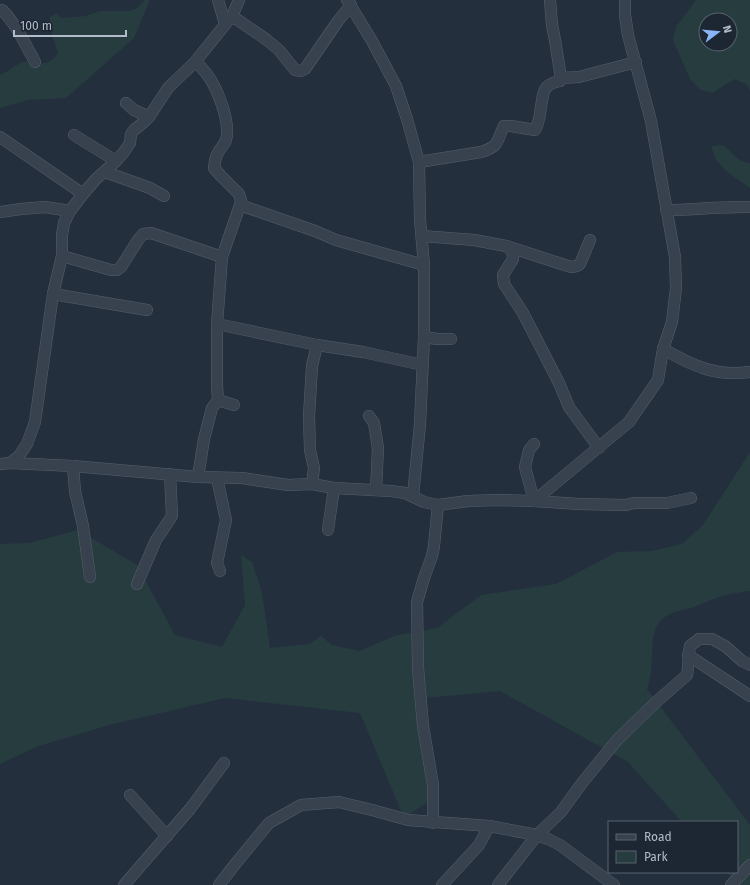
<svg xmlns="http://www.w3.org/2000/svg" width="750" height="885" font-family="'Fira Sans',sans-serif">
<rect width="100%" height="100%" fill="#242f3e"/>
<!-- green -->
<g fill="#263c3f" fill-rule="evenodd">
<path d="M 144,0 L 150,0 L 134,38 L 66,98 L 28,100 L 0,108 L 0,75 C 7,72 13,67 20,63 C 34,57 46,72 58,53 L 49,26 L 50,17 L 56,14 L 62,18 L 86,16 L 100,11 L 128,11 L 135,9 L 140,5 Z"/>
<path d="M 696,0 L 750,0 L 750,91 L 747,85 L 735,79 L 712,93 L 699,89 L 690,79 L 673,40 L 676,27 ZM 706,20 L 730,20 L 730,44 L 706,44 Z"/>
<path d="M 724,145 C 731,153 739,162 750,163 L 750,188 L 726,171 L 716,160 L 711,146 Z"/>
<path d="M 750,452 L 750,591 C 742,592 733,593 726,595 C 715,598 704,603 694,607 C 681,611 664,612 657,626 C 650,638 653,655 651,668 C 651,675 649,683 647,689 L 750,825 L 750,885 L 738,885 L 727,872 L 737,872 L 737,822 L 682,822 L 628,762 L 500,691 L 425,698 L 438,795 L 404,818 L 360,713 L 225,698 L 109,725 L 36,747 L 0,764 L 0,544 L 29,543 L 78,530 L 137,565 L 175,635 L 222,647 L 245,605 L 241,555 L 252,562 L 262,592 L 270,648 L 310,644 L 321,636 L 332,645 L 359,651 L 397,635 L 437,628 L 481,595 L 556,584 L 617,552 L 652,551 L 682,544 L 702,526 L 725,491 Z"/>
</g>
<g fill="none" stroke-linecap="round" stroke-linejoin="round">
<defs>
<g id="minor">
<path d="M 218,0 L 225,24"/>
<path d="M 347,0 L 372,41 L 396,86 L 407,119 L 419,162 L 420,220 L 424,265 L 424,337 L 420,424 L 413,496"/>
<path d="M 550,0 L 552,25 L 555,40 L 561,78"/>
<path d="M 2,10 C 13,20 19,33 26,45 C 29,52 32,55 35,62"/>
<path d="M 232,16 L 267,40 L 279,50 L 295,70 L 301,71 L 305,69 L 338,21 L 351,5"/>
<path d="M 195,62 C 199,65 203,69 206,73 C 217,87 231,122 226,140 C 225,143 223,145 221,148 C 216,155 215,159 214,168 L 221,176 L 239,194 L 241,200 L 240,205 L 222,257 L 217,324 L 217,385 L 218,400 L 212,408 L 204,439 L 198,477"/>
<path d="M 126,103 L 134,110 L 149,117"/>
<path d="M 74,135 L 116,161"/>
<path d="M 0,137 L 83,194"/>
<path d="M 419,162 L 481,152 C 500,146 496,142 504,126 L 511,126 L 535,130 C 543,119 539,92 548,86 C 551,83 556,82 560,81 L 561,78 L 579,77 L 636,62"/>
<path d="M 105,172 L 150,188 L 164,196"/>
<path d="M 240,205 L 315,231 L 336,240 L 424,265"/>
<path d="M 666,210 C 694,210 722,206 750,207"/>
<path d="M 0,212 L 21,209 L 45,207 L 70,211"/>
<path d="M 422,236 L 474,240 L 506,246 L 571,267 L 577,266 L 580,264 L 590,240"/>
<path d="M 506,246 L 512,251 L 513,259 L 503,275 L 504,284 L 523,313 L 559,383 L 569,407 L 599,448"/>
<path d="M 62,256 L 111,270 L 117,270 L 121,267 L 138,240 L 143,234 L 151,233 L 222,257"/>
<path d="M 53,294 L 147,310"/>
<path d="M 217,324 L 317,345 L 363,352 L 423,365"/>
<path d="M 424,337 L 437,339 L 451,339"/>
<path d="M 663,349 C 676,356 689,364 703,368 C 717,373 735,374 750,372"/>
<path d="M 218,400 L 234,405"/>
<path d="M 369,416 L 374,423 L 378,448 L 376,490"/>
<path d="M 10,463 L 19,456 L 27,444 L 35,422 L 53,294 L 62,256 L 62,235 L 64,223 L 70,211 L 83,194 L 96,179 L 116,161 L 124,152 L 130,143 L 131,134 L 134,130 L 144,122 L 149,117 L 168,88 L 195,62 L 232,16 L 239,0"/>
<path d="M 0,464 L 10,463 L 73,466 L 198,477 L 242,478 L 288,485 L 312,484 L 334,488 L 391,491 L 405,493 L 424,502 L 438,505 L 468,501 L 498,500 L 534,501 L 579,504 L 626,505 L 634,503 L 667,503 L 691,498"/>
<path d="M 73,466 L 75,491 L 83,526 L 90,577"/>
<path d="M 217,478 L 226,520 L 217,563 L 220,571"/>
<path d="M 312,484 L 314,468 L 310,450 L 309,416 L 312,366 L 317,345"/>
<path d="M 534,501 L 629,422 L 658,380 L 663,349 L 672,322 L 676,288 L 675,257 L 651,121 L 628,35 L 625,15 L 625,0"/>
<path d="M 534,501 L 525,467 L 529,450 L 534,444"/>
<path d="M 328,530 L 334,488"/>
<path d="M 137,584 L 156,540 L 172,516 L 170,474"/>
<path d="M 688,655 L 750,696"/>
<path d="M 130,795 L 167,836"/>
<path d="M 433,823 L 433,785 L 423,726 L 418,668 L 417,602 L 424,578 L 432,556 L 434,546 L 438,505"/>
<path d="M 124,885 L 190,809 L 224,763"/>
<path d="M 219,885 L 236,863 L 269,823 L 301,805 L 339,802 L 372,810 L 408,820 L 489,826 L 537,835 L 548,839 L 560,845 L 614,885"/>
<path d="M 442,885 L 479,845 L 489,826"/>
<path d="M 498,885 L 537,835 L 561,812 L 582,783 L 617,740 L 655,703 L 687,675 C 689,665 688,656 690,646 L 699,639 L 712,639 L 725,646 L 742,661 L 750,665"/>
<path d="M 731,885 L 750,865"/>
</g>
</defs>
<!-- minor casing -->
<use href="#minor" stroke="#565f6c" stroke-width="12"/>
<!-- minor -->
<use href="#minor" stroke="#38414e" stroke-width="11"/>
</g>
<!-- legend -->
<rect x="608" y="821" width="130" height="52" fill="#1d2633" stroke="#59626f"/>
<rect x="616" y="834" width="20" height="6" fill="#38414e" stroke="#59626f"/>
<text x="644" y="841" font-size="12" fill="#b4bcc9">Road</text>
<rect x="616" y="851" width="20" height="12" fill="#263c3f" stroke="#59626f"/>
<text x="644" y="861" font-size="12" fill="#b4bcc9">Park</text>
<!-- north arrow -->
<g transform="translate(718 32) rotate(74)"><circle r="19" fill="#1d2633" stroke="#59626f"/>
<path d="M0-3L7 15L0 10L-7 15Z" fill="#8ab4f8"/>
<text y="-6" font-size="11" font-weight="bold" text-anchor="middle" fill="#b4bcc9">N</text>
</g>
<!-- scale -->
<path d="M14 30v6h112v-6" fill="none" stroke="#b4bcc9" stroke-width="2"/>
<text x="20" y="30" font-size="12" fill="#b4bcc9" stroke="#1d2633" stroke-width="3" paint-order="stroke">100 m</text>
</svg>
